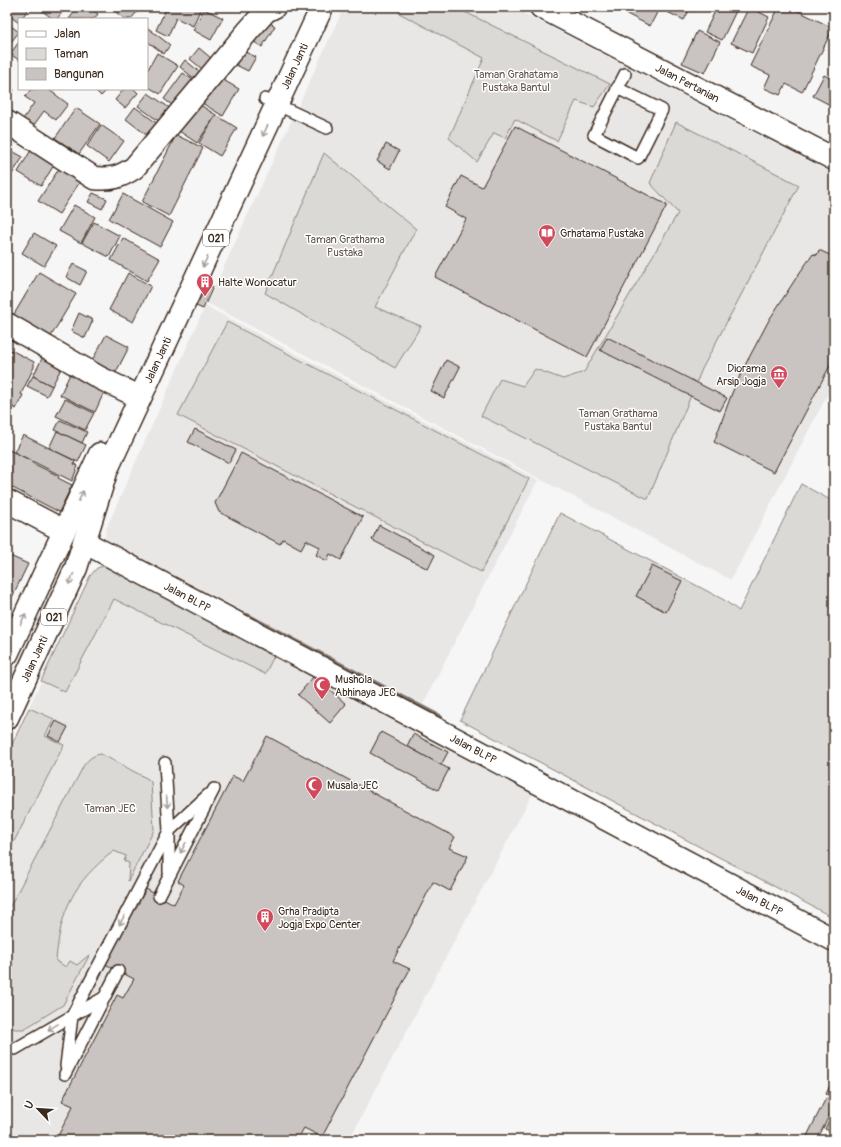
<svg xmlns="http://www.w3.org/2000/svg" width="841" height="1147" font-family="Pangolin,sans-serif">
<rect width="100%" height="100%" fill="#f7f6f6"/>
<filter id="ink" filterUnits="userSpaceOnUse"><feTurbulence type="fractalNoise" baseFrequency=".025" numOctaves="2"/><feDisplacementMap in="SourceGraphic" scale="8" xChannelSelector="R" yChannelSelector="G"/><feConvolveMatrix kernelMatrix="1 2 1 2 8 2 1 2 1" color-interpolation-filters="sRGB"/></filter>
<g filter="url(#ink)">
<!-- built -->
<g fill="#e9e7e6">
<path d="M 344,7 L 512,7 L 834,174 L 834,382 L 731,580 L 207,303 Z"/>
<path d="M 205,306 L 538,480 L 423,704 L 110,543 L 105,537 L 106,529 Z"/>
<path d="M 103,566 L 534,791 L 349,1140 L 7,1140 L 7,755 L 90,576 L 97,568 Z"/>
</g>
<!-- green -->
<g fill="#dbd9d6" stroke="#8b827a">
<path d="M 402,7 L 455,7 L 610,84 L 594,107 L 576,101 L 557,141 L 515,119 L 505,138 L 494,133 L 477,162 L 449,138 L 484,58 L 399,13 Z"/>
<path d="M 676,122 L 799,185 L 702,369 L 648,499 L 481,416 L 500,379 L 523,386 L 535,369 L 563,379 L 584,372 L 678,213 L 650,183 Z"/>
<path d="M 324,153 L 416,229 L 375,307 L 421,326 L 395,368 L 265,293 Z"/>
<path d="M 227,322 L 529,479 L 481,572 L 178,415 Z"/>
<path d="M 801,484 L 834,502 L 834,918 L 460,720 L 560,513 L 724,600 L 739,611 Z"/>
<path d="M 103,566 L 107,566 L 275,654 L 265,674 L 114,599 L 65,692 L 41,681 L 90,576 L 97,568 Z"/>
<path d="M 29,708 L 54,719 L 45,736 L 64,745 L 7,855 L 7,755 Z"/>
<path d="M 101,754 L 148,779 L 151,782 L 154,830 L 128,881 L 129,863 L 124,861 L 126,856 L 114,851 C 73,882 60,911 56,961 L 66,967 L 70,961 L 77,965 L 90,954 L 63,1005 L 24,1029 L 15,1029 L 7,1025 L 7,912 L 84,765 C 89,758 94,755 101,754 Z"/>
</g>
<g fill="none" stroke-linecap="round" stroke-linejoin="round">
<!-- stream -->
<path stroke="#847972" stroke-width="6" d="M 247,616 L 439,717"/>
</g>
<!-- building -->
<g fill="#c9c3c1" stroke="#3b2a1e">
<path d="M 7,7 L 30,7 L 21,19 L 19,19 L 19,23 L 7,14 Z"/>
<path d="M 44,7 L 66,7 L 57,19 L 53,19 L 41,10 Z"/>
<path d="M 78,7 L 89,7 L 98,14 L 94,19 L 69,19 Z"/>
<path d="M 115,7 L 141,7 L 131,19 L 125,19 L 113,10 Z"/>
<path d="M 167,7 L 198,7 L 201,8 L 193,26 L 176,18 L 168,36 L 156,30 Z"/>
<path d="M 626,7 L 660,7 L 650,26 L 623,12 Z"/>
<path d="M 664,7 L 691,7 L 684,20 L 663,10 Z"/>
<path d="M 717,7 L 732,7 L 737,9 L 722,40 L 705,32 Z"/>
<path d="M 749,7 L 769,17 L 752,53 L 731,43 Z"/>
<path d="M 779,7 L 790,7 L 833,28 L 802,92 L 786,84 L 780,95 L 764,88 L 770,75 L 750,66 Z"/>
<path d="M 204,9 L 223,18 L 211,40 L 193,30 Z"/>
<path d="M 261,17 L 275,26 L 262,47 L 248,38 Z"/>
<path d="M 7,23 L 19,32 L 7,47 Z"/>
<path d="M 148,28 L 170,45 L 164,54 L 147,41 Z"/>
<path d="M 697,31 L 720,42 L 705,73 L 682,63 Z"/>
<path d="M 19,42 L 19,60 L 10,54 Z"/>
<path d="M 199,48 L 217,63 L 208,74 L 190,59 Z"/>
<path d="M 243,51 L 256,57 L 248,71 L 236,65 Z"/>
<path d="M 157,53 L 178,66 L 160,94 L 147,86 L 147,71 Z"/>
<path d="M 185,60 L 206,77 L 201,84 L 180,67 Z"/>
<path d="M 183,73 L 199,84 L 180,111 L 164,99 Z"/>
<path d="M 824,75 L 834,80 L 834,107 L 813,96 Z"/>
<path d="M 218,77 L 239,89 L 223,116 L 202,103 Z"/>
<path d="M 7,84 L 14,90 L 7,100 Z"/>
<path d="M 31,89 L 48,89 L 68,104 L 56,120 L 44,111 L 31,129 L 21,122 L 34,103 L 25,97 Z"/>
<path d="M 94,89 L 108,89 L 101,96 Z"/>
<path d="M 124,89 L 134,89 L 138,93 L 125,108 L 115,100 Z"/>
<path d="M 148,93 L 174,111 L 164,125 L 138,106 Z"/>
<path d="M 197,103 L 216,115 L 197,143 L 179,131 Z"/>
<path d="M 135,107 L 162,127 L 153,140 L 126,119 Z"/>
<path d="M 76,108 L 100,124 L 79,154 L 55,138 Z"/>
<path d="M 216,115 L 237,128 L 220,156 L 199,143 Z"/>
<path d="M 101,125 L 124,141 L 109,162 L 87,146 Z"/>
<path d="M 515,126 L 667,205 L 587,357 L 435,277 L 466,219 L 445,207 L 461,176 L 482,187 Z"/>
<path d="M 176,135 L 203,148 L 169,216 L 142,202 Z"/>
<path d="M 386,144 L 399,151 L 390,169 L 377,161 Z"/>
<path d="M 7,148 L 23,157 L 7,182 Z"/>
<path d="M 31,150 L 54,165 L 41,186 L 18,172 Z"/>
<path d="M 62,164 L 83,177 L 59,214 L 38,201 Z"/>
<path d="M 93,193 L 107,199 L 102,209 L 88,202 Z"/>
<path d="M 123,194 L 173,222 L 160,247 L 109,219 Z"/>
<path d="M 74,205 L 95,217 L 81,243 L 59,231 Z"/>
<path d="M 94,222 L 120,236 L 109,257 L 82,243 Z"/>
<path d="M 34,233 L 56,246 L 44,266 L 22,253 Z"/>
<path d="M 123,238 L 160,259 L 147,281 L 111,260 Z"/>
<path d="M 819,250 L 834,257 L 834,358 L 774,472 L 714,442 L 732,393 L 743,369 L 769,320 L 798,275 L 813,254 L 817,255 Z"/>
<path d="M 73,264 L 87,271 L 80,285 L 66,277 Z"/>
<path d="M 39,272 L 76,294 L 50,338 L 13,316 Z"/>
<path d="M 128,273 L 151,286 L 133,322 L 109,310 Z"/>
<path d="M 207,284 L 213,287 L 203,309 L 196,306 Z"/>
<path d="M 79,313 L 93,320 L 85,338 L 71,331 Z"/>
<path d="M 106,335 L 129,347 L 112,380 L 88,368 Z"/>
<path d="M 607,337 L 727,398 L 720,411 L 600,350 Z"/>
<path d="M 9,349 L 34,362 L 34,367 L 21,394 L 23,395 L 16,409 L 7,404 L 7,352 Z"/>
<path d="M 45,353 L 64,363 L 52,386 L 33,376 Z"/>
<path d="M 446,360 L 460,367 L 444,398 L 431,391 Z"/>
<path d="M 71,372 L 106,388 L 95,412 L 60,395 Z"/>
<path d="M 33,376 L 52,386 L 47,396 L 27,386 Z"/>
<path d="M 65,399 L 94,413 L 85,430 L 56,416 Z"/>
<path d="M 60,420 L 87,432 L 82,443 L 55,430 Z"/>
<path d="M 195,429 L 236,450 L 229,463 L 188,442 Z"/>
<path d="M 57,431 L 86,445 L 78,462 L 49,448 Z"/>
<path d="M 23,435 L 75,461 L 74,464 L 78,466 L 72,481 L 14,452 Z"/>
<path d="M 7,449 L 32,461 L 32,463 L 59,476 L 58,478 L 72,485 L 59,512 L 11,487 L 10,489 L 7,487 Z"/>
<path d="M 241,453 L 363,517 L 341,560 L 330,554 L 327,561 L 316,555 L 320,547 L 306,540 L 301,549 L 283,539 L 280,544 L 219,512 L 215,503 Z"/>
<path d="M 379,525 L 435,555 L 428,569 L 372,540 Z"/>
<path d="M 10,556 L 28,564 L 7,608 L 7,557 Z"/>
<path d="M 652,566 L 682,581 L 666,612 L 636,596 Z"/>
<path d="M 314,676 L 346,704 L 330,723 L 298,695 Z"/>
<path d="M 56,721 L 68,727 L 60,742 L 48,736 Z"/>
<path d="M 381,732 L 449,769 L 438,790 L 370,753 Z"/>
<path d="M 413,734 L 448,752 L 441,765 L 407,746 Z"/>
<path d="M 267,736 L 455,837 L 449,848 L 468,856 L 450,891 L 433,882 L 393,961 L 410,969 L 322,1137 L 304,1128 L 297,1140 L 56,1140 L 73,1106 L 62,1101 L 117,995 L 123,998 L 134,979 L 105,964 L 146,889 L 174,904 L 184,885 L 178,881 L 233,776 L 243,781 Z"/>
<path d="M 834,1077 L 834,1098 L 826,1094 Z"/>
<path d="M 826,1098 L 834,1102 L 834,1106 L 817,1140 L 815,1140 L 807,1136 Z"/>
<path d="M 834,1110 L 834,1133 L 825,1129 Z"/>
</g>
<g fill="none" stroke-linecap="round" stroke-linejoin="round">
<defs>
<g id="service">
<path d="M 617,88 L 662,110 L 638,158 L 594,135 L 625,74"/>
<path d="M 265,99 L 327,128"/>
<path d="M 169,872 L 169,831 L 208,795"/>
<path d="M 159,896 L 214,789"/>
<path d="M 15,1049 L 72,1016 L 169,831 L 165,763"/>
<path d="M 66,1066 L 72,1016 L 105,997"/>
<path d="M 65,1074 L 118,971"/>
</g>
<g id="minor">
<path id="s1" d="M 541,7 L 834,159"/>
<path d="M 7,122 L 94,178 C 112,180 120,177 134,168 L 249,30 L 266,11 L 274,7"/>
<path d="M 7,324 L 100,378 L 129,392"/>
<path id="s2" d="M 84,542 L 834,940"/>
</g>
<path id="tertiary" d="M 7,501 L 64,531"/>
<g id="primary">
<path d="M 7,654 L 100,454"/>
<path id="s3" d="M 7,718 L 76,568 L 107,469 L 322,7"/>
</g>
</defs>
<!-- service casing -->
<use href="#service" stroke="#3b2a1e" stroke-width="14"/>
<!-- minor casing -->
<use href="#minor" stroke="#3b2a1e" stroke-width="25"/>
<!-- tertiary casing -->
<use href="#tertiary" stroke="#3b2a1e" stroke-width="25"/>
<!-- primary casing -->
<use href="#primary" stroke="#3b2a1e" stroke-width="25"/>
<!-- service -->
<use href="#service" stroke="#fff" stroke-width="11"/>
<!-- minor -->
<use href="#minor" stroke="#fff" stroke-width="22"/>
<!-- tertiary -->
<use href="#tertiary" stroke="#fff" stroke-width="22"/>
<!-- primary -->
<use href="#primary" stroke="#fff" stroke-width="22"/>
</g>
<!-- one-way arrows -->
<defs><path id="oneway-shaft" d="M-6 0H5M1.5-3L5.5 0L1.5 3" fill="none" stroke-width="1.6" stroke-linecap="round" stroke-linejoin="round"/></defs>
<g stroke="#a79f9a">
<use href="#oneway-shaft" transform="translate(265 131) rotate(115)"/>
<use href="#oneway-shaft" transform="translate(205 262) rotate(115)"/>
<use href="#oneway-shaft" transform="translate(81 496) rotate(-65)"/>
<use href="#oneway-shaft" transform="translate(71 579) rotate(115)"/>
<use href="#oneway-shaft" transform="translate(23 619) rotate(-65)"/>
<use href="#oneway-shaft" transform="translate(167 802) rotate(86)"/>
<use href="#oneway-shaft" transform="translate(183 848) rotate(118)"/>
<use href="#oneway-shaft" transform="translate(122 920) rotate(118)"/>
<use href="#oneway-shaft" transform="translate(53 1027) rotate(149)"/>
</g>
</g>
<!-- icons -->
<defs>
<symbol id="library-pin" viewBox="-11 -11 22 30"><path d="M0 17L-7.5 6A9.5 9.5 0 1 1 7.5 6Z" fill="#d1495b" stroke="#fff"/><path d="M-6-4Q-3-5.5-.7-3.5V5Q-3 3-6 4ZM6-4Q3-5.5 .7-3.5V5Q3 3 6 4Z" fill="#fff"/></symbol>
<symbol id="building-pin" viewBox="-11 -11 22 30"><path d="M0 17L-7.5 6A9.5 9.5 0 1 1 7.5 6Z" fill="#d1495b" stroke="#fff"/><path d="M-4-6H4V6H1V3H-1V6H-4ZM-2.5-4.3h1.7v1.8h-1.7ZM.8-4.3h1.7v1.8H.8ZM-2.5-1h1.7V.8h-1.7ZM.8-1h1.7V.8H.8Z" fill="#fff"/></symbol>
<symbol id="museum-pin" viewBox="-11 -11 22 30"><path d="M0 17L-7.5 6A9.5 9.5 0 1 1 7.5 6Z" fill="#d1495b" stroke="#fff"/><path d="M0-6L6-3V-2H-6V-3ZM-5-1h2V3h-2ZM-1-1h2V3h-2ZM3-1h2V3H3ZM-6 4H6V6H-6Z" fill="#fff"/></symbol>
<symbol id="mosque-pin" viewBox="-11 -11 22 30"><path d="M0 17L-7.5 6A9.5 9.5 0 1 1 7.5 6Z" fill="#d1495b" stroke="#fff"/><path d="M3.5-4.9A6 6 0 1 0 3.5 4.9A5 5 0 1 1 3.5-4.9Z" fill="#fff"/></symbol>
</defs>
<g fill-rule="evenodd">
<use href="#library-pin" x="537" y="223" width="20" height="27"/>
<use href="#building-pin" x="195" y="272" width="20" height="27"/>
<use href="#museum-pin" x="769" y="364" width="20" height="27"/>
<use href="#mosque-pin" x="312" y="675" width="20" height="27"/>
<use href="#mosque-pin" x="304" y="775" width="20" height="27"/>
<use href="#building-pin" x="255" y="907" width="20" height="27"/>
</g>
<g text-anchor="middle" stroke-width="3" stroke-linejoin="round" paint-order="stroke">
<!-- shield labels -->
<g fill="#fff" stroke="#766a62" stroke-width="1">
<rect x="203" y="230" width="26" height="16" rx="3"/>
<rect x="41" y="609" width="26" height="16" rx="3"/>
</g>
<g font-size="10" font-weight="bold" fill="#3b2a1e">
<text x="216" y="242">021</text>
<text x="54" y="621">021</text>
</g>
<!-- street labels -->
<g font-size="11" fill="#3b2a1e" stroke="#fff">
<text dy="4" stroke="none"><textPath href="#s3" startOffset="713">Jalan Janti</textPath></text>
<text dy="4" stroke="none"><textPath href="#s1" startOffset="165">Jalan Pertanian</textPath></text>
<text dy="4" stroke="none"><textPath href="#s3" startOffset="389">Jalan Janti</textPath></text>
<text dy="4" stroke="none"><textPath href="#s2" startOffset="117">Jalan BLPP</textPath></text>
<text dy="4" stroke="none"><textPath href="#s3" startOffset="65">Jalan Janti</textPath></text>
<text dy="4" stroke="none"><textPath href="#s2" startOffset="441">Jalan BLPP</textPath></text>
<text dy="4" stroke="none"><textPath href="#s2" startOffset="765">Jalan BLPP</textPath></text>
</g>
<!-- park labels -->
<g font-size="11" fill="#63564c" stroke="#fff">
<text x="516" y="78">Taman Grahatama<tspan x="516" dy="13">Pustaka Bantul</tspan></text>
<text x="345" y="243">Taman Grathama<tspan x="345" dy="13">Pustaka</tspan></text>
<text x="618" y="417">Taman Grathama<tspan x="618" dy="13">Pustaka Bantul</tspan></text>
<text x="110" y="812">Taman JEC</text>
</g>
<!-- poi labels -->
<g font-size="11" fill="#3b2a1e" stroke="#fff" text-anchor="start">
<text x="560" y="237">Grhatama Pustaka</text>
<text x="218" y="286">Halte Wonocatur</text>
<text x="766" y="372" text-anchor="end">Diorama<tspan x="766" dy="13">Arsip Jogja</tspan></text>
<text x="335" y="683">Mushola<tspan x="335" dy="13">Abhinaya JEC</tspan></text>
<text x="327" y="789">Musala JEC</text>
<text x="278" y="915">Grha Pradipta<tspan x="278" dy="13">Jogja Expo Center</tspan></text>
</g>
</g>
<!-- margin -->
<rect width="841" height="1147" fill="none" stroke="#fff" stroke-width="24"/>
<rect x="12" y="12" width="817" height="1123" fill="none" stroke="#3b2a1e" stroke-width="1.5" filter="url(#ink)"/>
<!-- legend -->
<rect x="18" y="18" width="130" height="72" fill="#ffffff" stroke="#b1aaa5"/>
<rect x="26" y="31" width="20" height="6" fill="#ffffff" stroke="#b1aaa5"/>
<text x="54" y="38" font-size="12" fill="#3b2a1e">Jalan</text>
<rect x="26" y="48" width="20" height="12" fill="#dbd9d6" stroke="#b1aaa5"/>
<text x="54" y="58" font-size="12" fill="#3b2a1e">Taman</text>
<rect x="26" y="68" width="20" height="12" fill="#c9c3c1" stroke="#b1aaa5"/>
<text x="54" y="78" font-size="12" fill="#3b2a1e">Bangunan</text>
<!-- north arrow -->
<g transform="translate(38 1109) rotate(295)" stroke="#ffffff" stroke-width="3" paint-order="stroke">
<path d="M0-3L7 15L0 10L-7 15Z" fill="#3b2a1e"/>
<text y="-6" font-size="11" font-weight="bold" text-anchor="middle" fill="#3b2a1e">U</text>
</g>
</svg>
